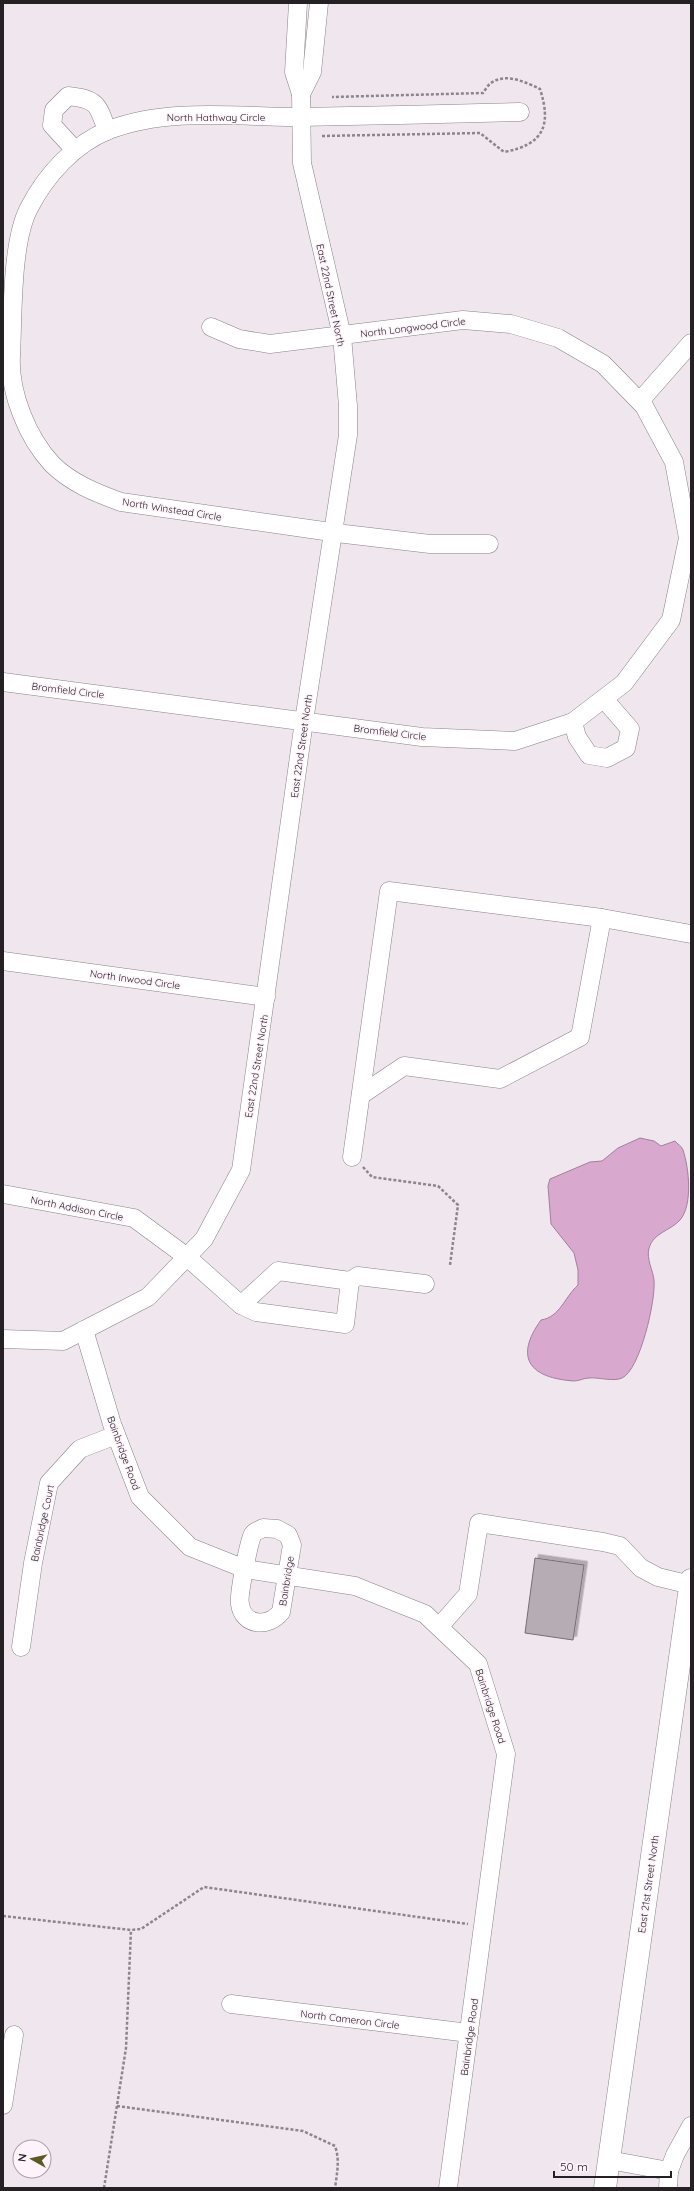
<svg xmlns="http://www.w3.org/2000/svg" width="694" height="2191" font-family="Quicksand,sans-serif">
<defs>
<filter id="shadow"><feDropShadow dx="3.5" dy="-3.5" stdDeviation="0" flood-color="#0004"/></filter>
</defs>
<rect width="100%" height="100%" fill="#f0e6ee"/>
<!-- water -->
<path fill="#d9a8ce" stroke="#a37f9b" d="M 640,1138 L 654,1141 L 661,1146 L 675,1141 C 677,1144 682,1146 683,1150 C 689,1168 693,1205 680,1220 C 670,1231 653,1233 649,1248 C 646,1259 653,1270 654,1280 C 656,1300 640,1370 622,1378 C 614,1382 598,1377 589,1378 C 584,1378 579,1381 574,1381 C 531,1378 513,1359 541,1320 C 560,1317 564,1298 578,1285 L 578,1270 L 574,1253 L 551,1224 L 548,1186 L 550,1179 L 590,1162 L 602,1161 L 618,1148 Z"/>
<!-- building -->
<path fill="#b6acb3" stroke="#776e75" filter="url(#shadow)" d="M 535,1558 L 584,1565 L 573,1640 L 525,1633 Z"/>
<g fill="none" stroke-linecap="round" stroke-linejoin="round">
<defs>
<g id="minor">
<path d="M 301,94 L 312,72 L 319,3"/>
<path d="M 74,149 L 52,125 L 54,110 L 68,96 C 97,99 98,104 107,131"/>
<path d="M 640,401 L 691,343"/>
<path d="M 489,544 L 430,544 L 345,534 L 121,502 C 96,493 71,483 52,464 C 27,437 9,392 11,356 C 13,316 11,242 29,208 C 46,175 74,144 109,130 C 167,107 239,117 300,117 C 373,116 447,114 520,112"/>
<path d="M 3,682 L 422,737 L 515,741 L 573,722 L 624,683 L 671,620 L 688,538 L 674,462 L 644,406 L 603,364 L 558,338 L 511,324 L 463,320 L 270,344 L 239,339 L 211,327"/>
<path d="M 573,722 L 577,737 L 589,755 L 607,758 L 626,748 L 630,729 L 604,699"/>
<path d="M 3,961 L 266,997"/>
<path d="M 361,1095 L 404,1066 L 500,1079 L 580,1037 L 602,918"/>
<path d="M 352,1157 L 389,891 L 602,918 L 691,934"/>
<path d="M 3,1194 L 134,1218 L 187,1257 L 241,1305 L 256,1312 L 345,1324 L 350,1281 L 358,1276 L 425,1284"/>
<path d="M 241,1305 L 278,1271 L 350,1281"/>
<path d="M 84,1330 L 112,1424 L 140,1497 L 190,1547 L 245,1569 L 355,1586 L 425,1614 L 478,1664 L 506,1754 L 448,2188"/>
<path d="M 3,1339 L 63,1341 L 148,1297 L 204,1239 L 241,1170 L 304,721 L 348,435 L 348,406 L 342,336 L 302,163 L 301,94 L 294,72 L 298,3"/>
<path d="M 263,1528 L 277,1529 L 288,1535 L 292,1545 L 281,1612 C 268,1628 243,1626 240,1604 C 238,1596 249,1541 253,1534 C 255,1531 260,1530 263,1528 Z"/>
<path d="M 439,1627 L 468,1594 L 479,1523 L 603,1542 L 620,1546 L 641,1568 L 658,1577 L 691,1585"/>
<path d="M 21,1647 L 33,1563 L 49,1483 L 80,1449 L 116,1435"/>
<path d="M 231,2004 L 469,2033"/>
<path d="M 3,2105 L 14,2035"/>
<path d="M 609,2160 L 669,2171 L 668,2188"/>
<path d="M 669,2171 L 675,2155 L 691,2126"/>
</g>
<path id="major" d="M 605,2188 L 691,1580"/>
</defs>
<!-- minor casing -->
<use href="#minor" stroke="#8b8289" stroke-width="19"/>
<!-- major casing -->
<use href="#major" stroke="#8b8289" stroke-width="23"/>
<!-- path -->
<g stroke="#8c858b" stroke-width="2.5" stroke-dasharray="3 2" stroke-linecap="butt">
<path d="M 322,136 L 480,133 L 504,152 C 543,145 552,126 540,89 C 527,83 506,72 491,83 C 488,85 485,90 483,93 L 332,97"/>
<path d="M 363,1167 L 372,1177 L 438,1186 L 458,1205 L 450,1265"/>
<path d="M 3,1916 L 131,1930 L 141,1929 L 204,1887 L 468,1924"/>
<path d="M 117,2106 L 303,2131 L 335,2146 C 340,2160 337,2173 335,2188"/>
<path d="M 104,2188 L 126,2048 L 131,1930"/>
</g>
<!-- minor -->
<use href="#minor" stroke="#fff" stroke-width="18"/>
<!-- major -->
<use href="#major" stroke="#fff" stroke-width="22"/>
</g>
<g text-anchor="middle" stroke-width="3" stroke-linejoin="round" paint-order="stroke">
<!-- street labels -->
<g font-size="10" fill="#242023" stroke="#fef3fb">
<text x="216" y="121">North Hathway Circle</text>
<text transform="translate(331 295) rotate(78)" y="4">East 22nd Street North</text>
<text transform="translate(413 327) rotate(-7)" y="4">North Longwood Circle</text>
<text transform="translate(172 509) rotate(9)" y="4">North Winstead Circle</text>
<text transform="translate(68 690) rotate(7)" y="4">Bromfield Circle</text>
<text transform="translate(390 732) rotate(7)" y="4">Bromfield Circle</text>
<text transform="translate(301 746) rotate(-82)" y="4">East 22nd Street North</text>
<text transform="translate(135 979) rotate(8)" y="4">North Inwood Circle</text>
<text transform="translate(256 1066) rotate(-81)" y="4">East 22nd Street North</text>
<text transform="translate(77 1208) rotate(11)" y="4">North Addison Circle</text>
<text transform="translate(124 1453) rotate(70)" y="4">Bainbridge Road</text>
<text transform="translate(42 1523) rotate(-78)" y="4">Bainbridge Court</text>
<text transform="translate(286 1581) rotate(-81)" y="4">Bainbridge</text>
<text transform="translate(491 1706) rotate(72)" y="4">Bainbridge Road</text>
<text transform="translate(648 1884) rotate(-82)" y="4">East 21st Street North</text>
<text transform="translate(350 2019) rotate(7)" y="4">North Cameron Circle</text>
<text transform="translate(469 2037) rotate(-82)" y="4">Bainbridge Road</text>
</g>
</g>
<!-- border -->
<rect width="694" height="2191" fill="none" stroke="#242023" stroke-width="8"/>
<!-- north arrow -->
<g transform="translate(32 2159) rotate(278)"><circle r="19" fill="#fef3fb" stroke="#a79fa5"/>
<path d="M0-3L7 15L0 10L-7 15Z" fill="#5d5925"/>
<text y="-6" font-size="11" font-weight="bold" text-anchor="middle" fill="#242023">N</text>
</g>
<!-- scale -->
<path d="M554 2171v6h117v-6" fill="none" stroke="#242023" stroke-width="2"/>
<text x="560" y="2171" font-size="12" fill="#242023" stroke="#fef3fb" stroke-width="3" paint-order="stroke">50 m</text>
</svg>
